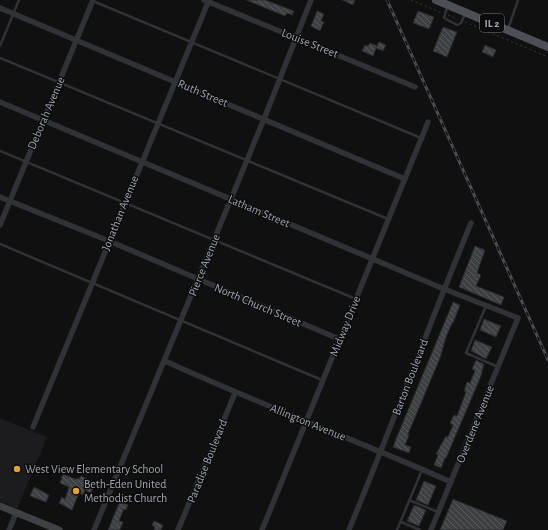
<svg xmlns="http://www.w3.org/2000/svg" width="548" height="530" font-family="'Alegreya Sans',sans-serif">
<defs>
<pattern id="building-back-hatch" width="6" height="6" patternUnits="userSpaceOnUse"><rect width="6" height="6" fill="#3f4044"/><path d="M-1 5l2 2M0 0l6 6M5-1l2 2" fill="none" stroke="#58595d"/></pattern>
</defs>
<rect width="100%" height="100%" fill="#101011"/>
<!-- built -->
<path fill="#1c1c1e" d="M 0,418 L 47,437 L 17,509 L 0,501 Z"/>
<!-- building -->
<g fill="url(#building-back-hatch)" stroke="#2a2a2d">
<path d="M 246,0 L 265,0 L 294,11 L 292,15 L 287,13 L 285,16 Z"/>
<path d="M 342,0 L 355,0 L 353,5 Z"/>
<path d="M 317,11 L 324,14 L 321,21 L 324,22 L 320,31 L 311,26 Z"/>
<path d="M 418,11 L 434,17 L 429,29 L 413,23 Z"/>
<path d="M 443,27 L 457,32 L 447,57 L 433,51 Z"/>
<path d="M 379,42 L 386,45 L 383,51 L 376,48 Z"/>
<path d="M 370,43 L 377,46 L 373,56 L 362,51 L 365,45 L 368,46 Z"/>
<path d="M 485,45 L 496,50 L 493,57 L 482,52 Z"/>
<path d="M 475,246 L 485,250 L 477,273 L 481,275 L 476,286 L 504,297 L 501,305 L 459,287 Z"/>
<path d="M 453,302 L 460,305 L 453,323 L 452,323 L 446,337 L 440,358 L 408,434 L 409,435 L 405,445 L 411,447 L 409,453 L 393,447 L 396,439 Z"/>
<path d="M 484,319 L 501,326 L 496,337 L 480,330 Z"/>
<path d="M 475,340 L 492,347 L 486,359 L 471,351 Z"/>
<path d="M 476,360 L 484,364 L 481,376 L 446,458 L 445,458 L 441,468 L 434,465 L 438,455 L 436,454 L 446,436 L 448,437 L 453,425 L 450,423 L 454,415 L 457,416 L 466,392 L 464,391 L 467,382 L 470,383 L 475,371 L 472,369 Z"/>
<path d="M 63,474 L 75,479 L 79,479 L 81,476 L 88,479 L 86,483 L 94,486 L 91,493 L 85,490 L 83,495 L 79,493 L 72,510 L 59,503 L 62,497 L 65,499 L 69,487 L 60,483 Z"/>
<path d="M 424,481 L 436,486 L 428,505 L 416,500 Z"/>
<path d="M 34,487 L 49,495 L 46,502 L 30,496 Z"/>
<path d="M 453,499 L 507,521 L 503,530 L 440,530 Z"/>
<path d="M 120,501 L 128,505 L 126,510 L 124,509 L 119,521 L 123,522 L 120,530 L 108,530 Z"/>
<path d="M 414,505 L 426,510 L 419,526 L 407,521 Z"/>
<path d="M 154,521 L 163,525 L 161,530 L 154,530 L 155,527 L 152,525 Z"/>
</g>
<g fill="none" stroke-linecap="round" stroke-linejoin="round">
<!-- path -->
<g stroke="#37393c" stroke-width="1" stroke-dasharray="2 3" stroke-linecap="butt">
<path d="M 411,0 L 442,13"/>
<path d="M 448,15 L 458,19"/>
<path d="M 465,22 L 548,57"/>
</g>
<!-- lane -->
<g stroke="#313235" stroke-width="2.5">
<path d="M 93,1 L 421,138"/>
<path d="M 447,7 L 444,18 L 457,25 L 461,23 L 465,14"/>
<path d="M 508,29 L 518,0"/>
<path d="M 0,46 L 19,0"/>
<path d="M 0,58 L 388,219"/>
<path d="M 0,151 L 356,299"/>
<path d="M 0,244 L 322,380"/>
<path d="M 486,306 L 466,353 L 498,367"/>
<path d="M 409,500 L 438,512"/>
<path d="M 401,522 L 420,530"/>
<path d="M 397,530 L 422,470"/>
</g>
<!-- street -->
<g stroke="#313235" stroke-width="5.5">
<path d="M 204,0 L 415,87"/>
<path d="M 0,8 L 405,179"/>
<path d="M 0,102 L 444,289 L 518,318 L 431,530"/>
<path d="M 0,197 L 109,241 L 339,339"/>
<path d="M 0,225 L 93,0"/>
<path d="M 165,361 C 259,404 356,440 451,482"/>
<path d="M 33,427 L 209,0"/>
<path d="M 9,530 L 16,513"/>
<path d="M 94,530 L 264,119 L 311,0"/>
<path d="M 178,530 L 235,393"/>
<path d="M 262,530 L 428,122"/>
<path d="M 349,530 C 391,428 429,325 471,223"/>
</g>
<!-- secondary -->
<path stroke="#3f4145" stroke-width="7" d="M 0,506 L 59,530"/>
<!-- primary -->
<path stroke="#4d4f54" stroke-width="8" d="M 436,0 L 548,47"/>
<defs>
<path id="rail" d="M 387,0 L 548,360"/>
</defs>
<!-- rail casing -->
<use href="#rail" stroke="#4a4c50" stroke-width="3"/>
<!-- rail -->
<use href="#rail" stroke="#0b0b0c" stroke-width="1.5" stroke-dasharray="4.5" stroke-linecap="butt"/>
</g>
<!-- markers -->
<g fill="#e3a035" stroke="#0b0b0c" stroke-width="1.5">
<circle cx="17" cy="469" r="4"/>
<circle cx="76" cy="491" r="4"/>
</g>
<g text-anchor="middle" stroke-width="3" stroke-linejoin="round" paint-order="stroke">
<!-- shield labels -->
<rect fill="#0b0b0c" stroke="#757880" stroke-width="1" x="480" y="14" width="24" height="18" rx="3"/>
<g font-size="11" font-weight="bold" fill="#a2a7b1">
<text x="492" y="27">IL 2</text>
</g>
<!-- street labels -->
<g font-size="12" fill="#a2a7b1" stroke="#0b0b0c">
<text transform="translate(310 43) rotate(22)" y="4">Louise Street</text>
<text transform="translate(203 93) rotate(23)" y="4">Ruth Street</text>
<text transform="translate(46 113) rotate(-67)" y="4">Deborah Avenue</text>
<text transform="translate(259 211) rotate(23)" y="4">Latham Street</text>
<text transform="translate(120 213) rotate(-68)" y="4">Jonathan Avenue</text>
<text transform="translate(204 265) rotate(-68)" y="4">Pierce Avenue</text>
<text transform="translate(258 305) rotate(23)" y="4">North Church Street</text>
<text transform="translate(345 326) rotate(-68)" y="4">Midway Drive</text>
<text transform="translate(410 377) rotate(-69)" y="4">Barton Boulevard</text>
<text transform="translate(308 422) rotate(22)" y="4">Allington Avenue</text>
<text transform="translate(475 424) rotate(-68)" y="4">Overdene Avenue</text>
<text transform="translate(207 461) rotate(-68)" y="4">Paradise Boulevard</text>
</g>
<!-- poi labels -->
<g font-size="12" fill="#a2a7b1" stroke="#0b0b0c" text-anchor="start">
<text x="25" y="473">West View Elementary School</text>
<text x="84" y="488">Beth-Eden United<tspan x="84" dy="14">Methodist Church</tspan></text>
</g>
</g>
</svg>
